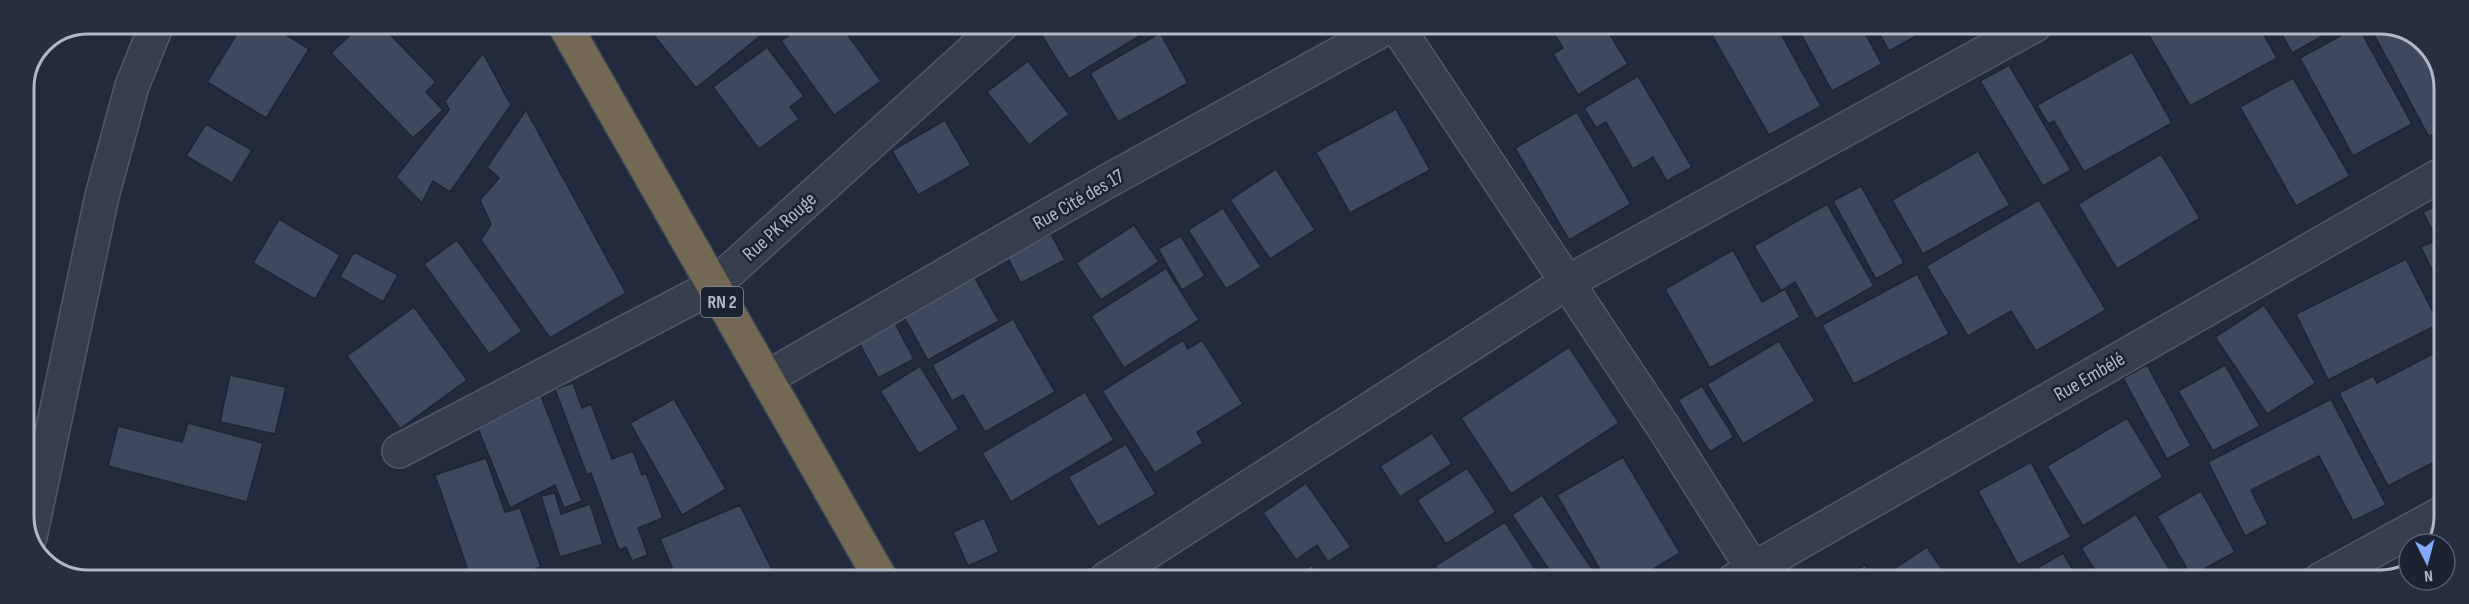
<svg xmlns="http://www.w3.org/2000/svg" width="2469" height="604" font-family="'Sofia Sans Condensed',sans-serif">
<rect width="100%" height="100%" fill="#222b3d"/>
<!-- building -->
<g fill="#3e495d" stroke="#1d2534" stroke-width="1.5">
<path d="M 243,24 L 269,24 L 309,49 L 266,118 L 207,82 Z"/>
<path d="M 362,24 L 380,24 L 436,82 L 426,92 L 443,110 L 413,138 L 331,53 Z"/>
<path d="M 645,24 L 775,24 L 696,88 Z"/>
<path d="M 805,24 L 840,24 L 881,81 L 834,115 L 781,41 Z"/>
<path d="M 936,24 L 958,24 L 945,36 Z"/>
<path d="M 1048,25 L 1141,25 L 1146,32 L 1069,79 L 1039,31 Z"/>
<path d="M 1549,25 L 1604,25 L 1628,64 L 1578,95 L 1553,54 L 1563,48 Z"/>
<path d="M 1729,25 L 1776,25 L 1821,106 L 1769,135 L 1712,35 Z"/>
<path d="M 1796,25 L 1860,25 L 1882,64 L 1832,91 Z"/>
<path d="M 1875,25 L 1936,25 L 1889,51 Z"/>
<path d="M 2143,25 L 2258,25 L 2277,58 L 2190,106 Z"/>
<path d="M 2277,25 L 2343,25 L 2292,53 Z"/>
<path d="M 2369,25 L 2394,25 L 2415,37 L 2444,92 L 2444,128 L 2429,137 Z"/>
<path d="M 2358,26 L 2412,124 L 2353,156 L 2300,58 Z"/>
<path d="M 1160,33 L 1188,83 L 1118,122 L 1090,73 Z"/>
<path d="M 767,47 L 804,96 L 790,107 L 799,119 L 759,149 L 713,87 Z"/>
<path d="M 2132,52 L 2172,123 L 2084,172 L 2054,121 L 2048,124 L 2037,105 Z"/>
<path d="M 483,53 L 511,105 L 450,192 L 433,181 L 422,203 L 396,177 L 449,110 L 445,101 Z"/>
<path d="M 1028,61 L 1069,114 L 1029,145 L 987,92 Z"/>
<path d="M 2009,65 L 2071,170 L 2043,186 L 1980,81 Z"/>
<path d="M 1638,76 L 1692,167 L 1667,181 L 1653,157 L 1633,169 L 1606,122 L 1596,128 L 1584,108 Z"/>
<path d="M 2293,78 L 2350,176 L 2296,206 L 2240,107 Z"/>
<path d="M 1396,109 L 1430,170 L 1350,213 L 1316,152 Z"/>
<path d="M 526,110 L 626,293 L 550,338 L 481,240 L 491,224 L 480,200 L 499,178 L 487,167 Z"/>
<path d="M 1577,112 L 1631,204 L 1569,240 L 1515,148 Z"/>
<path d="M 945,120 L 971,165 L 918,195 L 892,151 Z"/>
<path d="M 206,124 L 252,150 L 232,183 L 186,156 Z"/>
<path d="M 1978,151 L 2010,205 L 1923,254 L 1892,200 Z"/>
<path d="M 2161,154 L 2200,218 L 2117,269 L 2078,204 Z"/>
<path d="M 1276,169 L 1315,230 L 1270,259 L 1230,200 Z"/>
<path d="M 1861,186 L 1904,263 L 1876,279 L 1833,201 Z"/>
<path d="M 2039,200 L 2106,310 L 2036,351 L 2011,311 L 1968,336 L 1926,266 Z"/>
<path d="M 2444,202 L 2444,295 L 2421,247 L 2437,240 L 2423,212 Z"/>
<path d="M 1827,204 L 1874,286 L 1816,319 L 1795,282 L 1781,291 L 1754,246 Z"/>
<path d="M 1223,208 L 1261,267 L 1226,289 L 1188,230 Z"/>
<path d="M 279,219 L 340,255 L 315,299 L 253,263 Z"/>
<path d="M 1134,225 L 1159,262 L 1101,300 L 1076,263 Z"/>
<path d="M 1051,234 L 1065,260 L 1021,283 L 1007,257 Z"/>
<path d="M 1181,236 L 1205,276 L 1182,290 L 1158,249 Z"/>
<path d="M 457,240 L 522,331 L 489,354 L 424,264 Z"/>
<path d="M 1733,250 L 1762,302 L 1785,289 L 1800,317 L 1710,368 L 1665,289 Z"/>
<path d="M 354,252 L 398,275 L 383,302 L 340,277 Z"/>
<path d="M 2406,259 L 2439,324 L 2328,380 L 2296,314 Z"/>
<path d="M 1166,268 L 1199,320 L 1124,368 L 1091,316 Z"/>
<path d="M 972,273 L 999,321 L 928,360 L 901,312 Z"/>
<path d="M 1917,274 L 1949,334 L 1854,384 L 1822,325 Z"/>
<path d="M 2264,305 L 2316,383 L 2267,414 L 2215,337 Z"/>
<path d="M 414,307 L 467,380 L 400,429 L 347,356 Z"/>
<path d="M 889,312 L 914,359 L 878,378 L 853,331 Z"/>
<path d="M 1013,319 L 1055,392 L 985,432 L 963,395 L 952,401 L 932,365 Z"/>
<path d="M 1183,340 L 1188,349 L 1202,340 L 1243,404 L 1197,432 L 1203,443 L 1155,473 L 1102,391 Z"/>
<path d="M 1779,341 L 1815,401 L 1743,444 L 1707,384 Z"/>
<path d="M 1569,347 L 1619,423 L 1511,494 L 1461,418 Z"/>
<path d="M 2444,348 L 2444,457 L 2388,486 L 2339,393 L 2373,376 L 2377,383 Z"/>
<path d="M 2147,365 L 2191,446 L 2167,459 L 2123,378 Z"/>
<path d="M 2225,365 L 2260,426 L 2213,451 L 2178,391 Z"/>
<path d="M 920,366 L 959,429 L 919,454 L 880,391 Z"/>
<path d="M 230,375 L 286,387 L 275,434 L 220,422 Z"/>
<path d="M 573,383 L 582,408 L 591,404 L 612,459 L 633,451 L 642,475 L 646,473 L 663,518 L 638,528 L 648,555 L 632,561 L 626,547 L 619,550 L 591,473 L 587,475 L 555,389 Z"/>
<path d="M 1702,386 L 1734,437 L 1710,452 L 1678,400 Z"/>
<path d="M 1085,392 L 1114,440 L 1011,502 L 982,453 Z"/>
<path d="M 541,396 L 582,501 L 564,508 L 555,485 L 510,508 L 478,429 Z"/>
<path d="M 674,399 L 726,489 L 682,515 L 630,423 Z"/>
<path d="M 2331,399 L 2386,505 L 2353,521 L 2319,456 L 2251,490 L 2268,524 L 2245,536 L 2208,462 Z"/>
<path d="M 2127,418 L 2163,477 L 2083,526 L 2047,466 Z"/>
<path d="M 188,423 L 263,443 L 247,502 L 108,466 L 118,426 L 182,442 Z"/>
<path d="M 1432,433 L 1452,464 L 1400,497 L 1380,466 Z"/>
<path d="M 1126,444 L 1156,494 L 1098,527 L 1068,477 Z"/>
<path d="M 1623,457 L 1680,553 L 1635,580 L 1628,570 L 1611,580 L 1606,580 L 1557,495 Z"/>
<path d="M 486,458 L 505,512 L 520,508 L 541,567 L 504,579 L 471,579 L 435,475 Z"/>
<path d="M 2031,462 L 2071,537 L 2018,565 L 1978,491 Z"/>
<path d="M 1467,468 L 1496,512 L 1446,544 L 1417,500 Z"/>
<path d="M 1306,483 L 1351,547 L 1328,562 L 1317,545 L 1296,560 L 1263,513 Z"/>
<path d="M 2201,491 L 2235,552 L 2191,576 L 2157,516 Z"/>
<path d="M 555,493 L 561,514 L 590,504 L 603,544 L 560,557 L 541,496 Z"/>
<path d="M 1542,495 L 1595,573 L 1585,580 L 1556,580 L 1512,515 Z"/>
<path d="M 740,505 L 777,579 L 677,579 L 660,539 Z"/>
<path d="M 2136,514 L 2176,580 L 2101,580 L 2081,548 Z"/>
<path d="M 984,518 L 999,552 L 968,566 L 953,532 Z"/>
<path d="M 1505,522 L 1542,580 L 1443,579 L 1435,566 Z"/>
<path d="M 1927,547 L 1949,580 L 1885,580 L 1883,576 Z"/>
<path d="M 2063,553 L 2079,580 L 2017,580 Z"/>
<path d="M 1312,565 L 1321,579 L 1288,579 Z"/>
<path d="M 1865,565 L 1874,580 L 1840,580 Z"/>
<path d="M 609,568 L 613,579 L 580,579 Z"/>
<path d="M 1198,570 L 1204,579 L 1184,579 Z"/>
</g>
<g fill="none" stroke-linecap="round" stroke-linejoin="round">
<defs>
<g id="minor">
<path d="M 1396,25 L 1664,428 L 1760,580"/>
<path d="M 767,378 L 1106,182 L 1391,25"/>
<path d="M 399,451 L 712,287 L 1001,25"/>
<path d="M 30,537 L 102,196 L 132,86 L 157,24"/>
<path d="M 1106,579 L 1566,283 L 2035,25"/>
<path d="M 1734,580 L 2444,173"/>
<path d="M 2320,580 L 2444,512"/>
</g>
<path id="highway" d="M 564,24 L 881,579"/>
</defs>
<!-- minor casing -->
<use href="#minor" stroke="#515968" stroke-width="36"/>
<!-- highway casing -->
<use href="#highway" stroke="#3e4655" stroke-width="36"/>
<!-- minor -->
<use href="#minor" stroke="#363e4d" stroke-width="33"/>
<!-- highway -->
<use href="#highway" stroke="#736952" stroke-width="33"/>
</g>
<g text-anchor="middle" stroke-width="5" stroke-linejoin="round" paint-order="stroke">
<!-- shield labels -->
<rect fill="#1b2332" stroke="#848c9c" stroke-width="1.5" x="701" y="287" width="42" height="30" rx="4.5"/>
<g font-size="18" font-weight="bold" fill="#b1b9c9">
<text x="722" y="308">RN 2</text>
</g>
<!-- street labels -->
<g font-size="20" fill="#b1b9c9" stroke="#1b2332">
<text transform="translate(1078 199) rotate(-30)" y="7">Rue Cité des 17</text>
<text transform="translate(779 226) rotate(-42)" y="7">Rue PK Rouge</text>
<text transform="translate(2089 376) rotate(-30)" y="7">Rue Embélé</text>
</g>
</g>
<!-- crop -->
<path d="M0 0H2469V604H0ZM88 34H2380A54 54 0 0 1 2434 88V516A54 54 0 0 1 2380 570H88A54 54 0 0 1 34 516V88A54 54 0 0 1 88 34Z" fill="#272f3e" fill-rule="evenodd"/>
<path fill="none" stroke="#b1b9c9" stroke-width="3" d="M88 34H2380A54 54 0 0 1 2434 88V516A54 54 0 0 1 2380 570H88A54 54 0 0 1 34 516V88A54 54 0 0 1 88 34Z"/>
<!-- north arrow -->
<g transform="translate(2427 562) rotate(174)"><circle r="28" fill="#1b2332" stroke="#575f6e" stroke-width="1.5"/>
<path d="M0-4.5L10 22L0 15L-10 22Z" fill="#82a9fc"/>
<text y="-9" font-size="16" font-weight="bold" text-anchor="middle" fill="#b1b9c9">N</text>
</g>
</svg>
